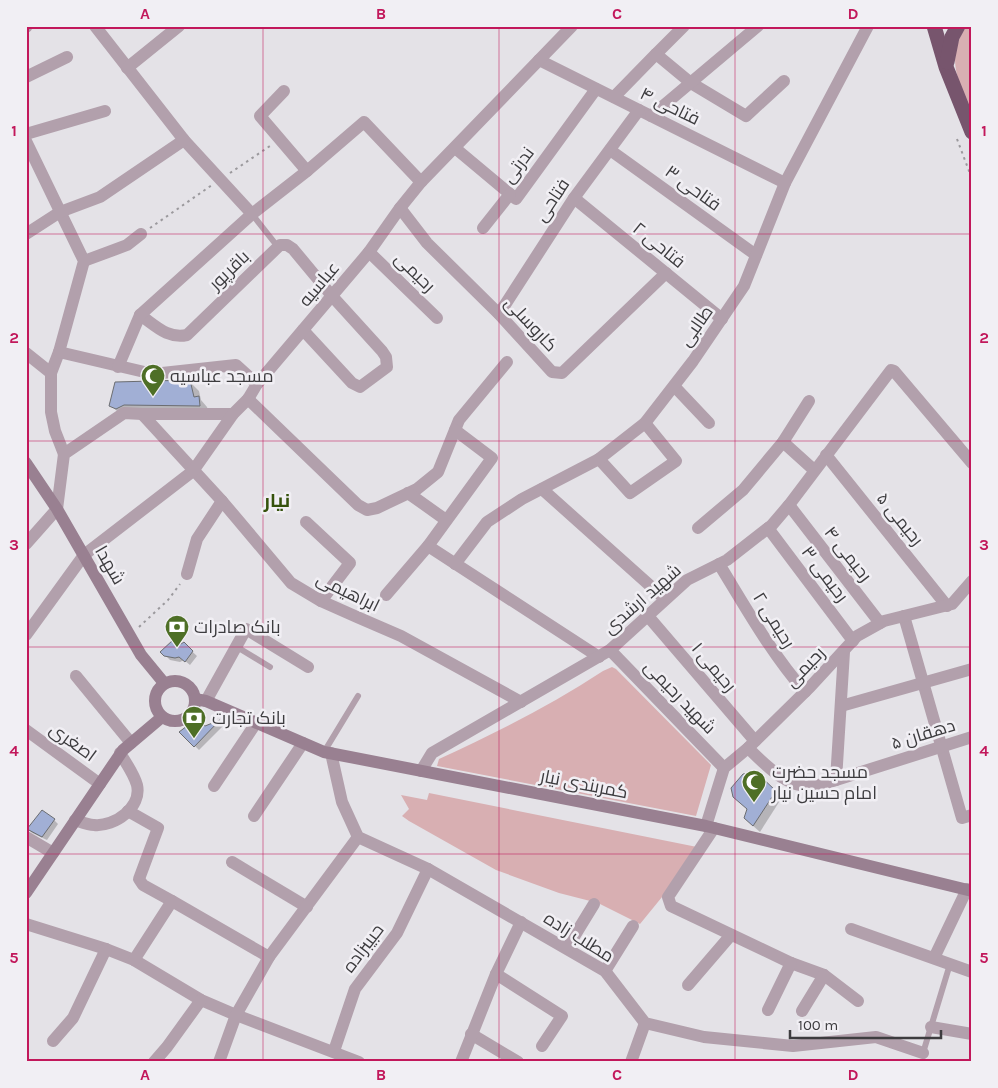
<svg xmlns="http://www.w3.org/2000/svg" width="998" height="1088" font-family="Karla,Cairo,sans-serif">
<rect width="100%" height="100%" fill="#e4e2e7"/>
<!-- green -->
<g fill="#d8afb2">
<path d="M 972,26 L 972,115 C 960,83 944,59 966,27 Z"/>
<path d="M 612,667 L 616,669 L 711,765 L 696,816 L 437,766 L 439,759 C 496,733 551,705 603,671 Z"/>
<path d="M 429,793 L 702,848 L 640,924 L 598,903 L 559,893 L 496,870 L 409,821 L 402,816 L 409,809 L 401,795 L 427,800 Z"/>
</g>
<!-- shadow -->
<g fill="#0003">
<path d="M 190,382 L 199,391 L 201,400 L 207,407 L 209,414 L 120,414 L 111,405 Z"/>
<path d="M 184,644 L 197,656 L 190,665 L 184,660 L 180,662 L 170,660 L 162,652 Z"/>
<path d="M 220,722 L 224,725 L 199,750 L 181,732 L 205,727 Z"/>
<path d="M 755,773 L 781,799 L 760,832 L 752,825 Z"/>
<path d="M 54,820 L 58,824 L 47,840 L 32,833 L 28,829 Z"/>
</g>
<!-- building -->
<g fill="#a1afd5" stroke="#6b6d71">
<path d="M 190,380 L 194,397 L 199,396 L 200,406 L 124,405 L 116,409 L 109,406 L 115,382 Z"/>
<path d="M 173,640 L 181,644 L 184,642 L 193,651 L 185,662 L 179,657 L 175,658 L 164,656 L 160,652 Z"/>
<path d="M 220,720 L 194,747 L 179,732 L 187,726 L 191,727 L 195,725 L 198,727 L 202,724 L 205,726 Z"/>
<path d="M 756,772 L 776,791 L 753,826 L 744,818 L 747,809 L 733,797 L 731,788 L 743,774 Z"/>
<path d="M 42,810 L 55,819 L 42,837 L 27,829 Z"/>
</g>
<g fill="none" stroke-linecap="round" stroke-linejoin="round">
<!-- path -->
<g stroke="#9b999d" stroke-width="2" stroke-dasharray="2.5 4" stroke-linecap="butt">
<path d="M 957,139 L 972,179"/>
<path d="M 230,173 L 270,146"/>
<path d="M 150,228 L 212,185"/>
<path d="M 139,627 L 168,600 L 180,584"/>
</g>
<!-- lane -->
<g stroke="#b2a0ac" stroke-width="6">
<path d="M 252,214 L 278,247"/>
<path d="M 237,647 L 270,667"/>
<path d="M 324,752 L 358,696"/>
<path d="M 923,1053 L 950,964"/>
</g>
<!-- street -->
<g stroke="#b2a0ac" stroke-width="12">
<path d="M 95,26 L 184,140 L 252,214"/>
<path d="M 684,26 L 656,54 L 691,83 L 746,116 L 784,81"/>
<path d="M 26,27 L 27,26"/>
<path d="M 539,60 L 785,183"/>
<path d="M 127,68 L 179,26"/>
<path d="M 26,77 L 67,57"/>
<path d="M 284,91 L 260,116 L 307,171"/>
<path d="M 614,97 L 656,54"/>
<path d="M 651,116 L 758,26"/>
<path d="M 26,134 L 105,111"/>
<path d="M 26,141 L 84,261 L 59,352 L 51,373 L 51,412 L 55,431 L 64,454"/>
<path d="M 455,148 L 516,199 L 596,89"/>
<path d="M 610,150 L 756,255"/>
<path d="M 574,198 L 722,319"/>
<path d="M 400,208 L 427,243 L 499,314 L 552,372 L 562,373 L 666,273"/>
<path d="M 483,228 L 510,194"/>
<path d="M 26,234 L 60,212 L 100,197 L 184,140"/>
<path d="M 369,252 L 437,318"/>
<path d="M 84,261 L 127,245 L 141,234"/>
<path d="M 499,314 L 574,198 L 639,110"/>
<path d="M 140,315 C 156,326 167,339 187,335 L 280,245 L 287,245 L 293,249 L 332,296 L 382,351 L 386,357 L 387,367 L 360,387 L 352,383 L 303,330"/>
<path d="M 59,352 L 153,374 L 236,365 L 257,384"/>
<path d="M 26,353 L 51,373"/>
<path d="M 118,367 L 140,315 L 252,214 L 307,171 L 364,122 L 421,182"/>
<path d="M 674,386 L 709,423"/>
<path d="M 248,399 L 358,505 L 367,510 L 377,508 L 417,489 L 438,472 L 459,420 L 507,362"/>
<path d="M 142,414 L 222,501 L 291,583 L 321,601 L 357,617 L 401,636 L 521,702"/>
<path d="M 783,442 L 814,470"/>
<path d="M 826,455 L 947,606"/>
<path d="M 599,459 L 630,493 L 676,461 L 645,423"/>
<path d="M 542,489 L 665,599"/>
<path d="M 408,493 L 446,520"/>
<path d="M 789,505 L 880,623"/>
<path d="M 306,522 L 350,563 L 321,601"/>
<path d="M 698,528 L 743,490 L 783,442 L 809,401"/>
<path d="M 768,528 L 853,641"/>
<path d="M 26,544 L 57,509 L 64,454 L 124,413 L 142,414 L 233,414"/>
<path d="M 428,546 L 492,458 L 455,430"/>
<path d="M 455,564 L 487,522 L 522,499 L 599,459 L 645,423 L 693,361 L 744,286 L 785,183 L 868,26"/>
<path d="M 719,564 C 746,608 771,653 805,692"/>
<path d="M 187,574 L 197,539 L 222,501"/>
<path d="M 386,595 L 428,546 L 599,657"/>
<path d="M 647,615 L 755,741"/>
<path d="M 904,616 L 962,818 L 972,815"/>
<path d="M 26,635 L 84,555 L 193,471 L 233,414 L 248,399 L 257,384 L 369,252 L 400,208 L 421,182 L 572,26"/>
<path d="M 610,650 L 724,768"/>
<path d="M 844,652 L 836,780 L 972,737"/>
<path d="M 76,676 L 131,743"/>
<path d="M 206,701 L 246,629 L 308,667"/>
<path d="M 841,706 L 972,669"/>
<path d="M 26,730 L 100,784"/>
<path d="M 748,748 C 766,765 786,788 813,786 C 821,785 829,782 836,780"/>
<path d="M 331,753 L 342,802 L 358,837 L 428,869 L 605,971 L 645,1023 L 704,1037 L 793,1046 L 876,1037 L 923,1053"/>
<path d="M 421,771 L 432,753 L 610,650 L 687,580 L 727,560 L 772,525 L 789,505 L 891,370 L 894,371 L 972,463"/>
<path d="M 214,786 L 256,723"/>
<path d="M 128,811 L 158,828 L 139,879 L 143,885 L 172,901"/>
<path d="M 254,816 L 303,743"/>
<path d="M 75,820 C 81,822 88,825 94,825 C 115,827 142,807 137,785 C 134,774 126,763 120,753"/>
<path d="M 706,826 L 724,768 L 748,748 L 810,687 L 857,636 L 884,621 L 952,604 L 972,581"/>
<path d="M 714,828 L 668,897 L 671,906 L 791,963 L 824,975 L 858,1001"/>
<path d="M 26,837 L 53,853"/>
<path d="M 232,862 L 307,907"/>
<path d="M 26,924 L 106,949 L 134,960 L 201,1000 L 236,1015 L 359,1062"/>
<path d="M 851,929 L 972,972"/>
<path d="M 567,948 L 594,904"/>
<path d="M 934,958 L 967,889"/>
<path d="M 134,960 L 172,901 L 269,957 L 358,837"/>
<path d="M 605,971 L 633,926"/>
<path d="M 496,974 L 562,1016 L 542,1046"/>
<path d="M 688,985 L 731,935"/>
<path d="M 768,1010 L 791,963"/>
<path d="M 802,1011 L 824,975"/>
<path d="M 931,1027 L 972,1034"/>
<path d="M 471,1034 L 518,1062"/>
<path d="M 53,1041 L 73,1018 L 106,949"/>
<path d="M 334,1051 L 355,989 L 397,933 L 428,869"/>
<path d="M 154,1062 L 167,1047 L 201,1000"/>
<path d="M 219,1062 L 236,1015 L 269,957"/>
<path d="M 461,1062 L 496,974 L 521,922"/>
<path d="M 631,1062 L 645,1023"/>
</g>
<!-- secondary -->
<g stroke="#998091" stroke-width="12">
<path d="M 26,463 L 57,509 L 141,655 L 164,683"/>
<circle cx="175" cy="701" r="20"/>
<path d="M 195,699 L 206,701 L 324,752 L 706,826 L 972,891"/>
<path d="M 26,893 L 123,750 L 162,717"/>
</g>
<!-- highway -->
<g stroke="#77556d" stroke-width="15">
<path d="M 934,26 L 946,67 L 972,132"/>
<path d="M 947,62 L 952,37 L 958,26"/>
</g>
</g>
<!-- grid -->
<path fill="none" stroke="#c2185b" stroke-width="1" stroke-opacity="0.55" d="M 263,26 L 263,1062M 499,26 L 499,1062M 735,26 L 735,1062M 26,234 L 972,234M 26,441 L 972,441M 26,647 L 972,647M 26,854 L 972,854"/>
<!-- icons -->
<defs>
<symbol id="mosque-pin" viewBox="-11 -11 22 30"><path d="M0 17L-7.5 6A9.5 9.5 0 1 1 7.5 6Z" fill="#4e6f26" stroke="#f1eff4"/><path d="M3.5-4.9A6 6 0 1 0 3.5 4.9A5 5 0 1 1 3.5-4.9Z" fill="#fff"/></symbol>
<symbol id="bank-pin" viewBox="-11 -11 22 30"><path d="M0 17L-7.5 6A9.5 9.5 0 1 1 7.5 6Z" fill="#4e6f26" stroke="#f1eff4"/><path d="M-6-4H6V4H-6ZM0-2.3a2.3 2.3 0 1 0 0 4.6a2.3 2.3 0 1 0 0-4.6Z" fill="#fff"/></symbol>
</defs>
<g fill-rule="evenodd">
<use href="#mosque-pin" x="139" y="362" width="28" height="38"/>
<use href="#bank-pin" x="163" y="613" width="28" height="38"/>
<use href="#bank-pin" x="180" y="704" width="28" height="38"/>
<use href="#mosque-pin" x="740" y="768" width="28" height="38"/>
</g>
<g text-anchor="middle" stroke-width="5" stroke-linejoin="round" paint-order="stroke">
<!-- street labels -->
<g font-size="18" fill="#3d3c3f" stroke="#f1eff4">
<text transform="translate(670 106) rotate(26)" y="6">فتاحی ۴</text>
<text transform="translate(518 165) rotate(-53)" y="6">ندرتی</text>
<text transform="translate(693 188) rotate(36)" y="6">فتاحی ۳</text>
<text transform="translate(552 200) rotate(-56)" y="6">فتاحی</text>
<text transform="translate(659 245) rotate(39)" y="6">فتاحی ۲</text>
<text transform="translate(229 270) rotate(-44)" y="6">باقرپور</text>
<text transform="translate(415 272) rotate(44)" y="6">رحیمی</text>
<text transform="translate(319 284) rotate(-50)" y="6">عباسیه</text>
<text transform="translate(531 324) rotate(47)" y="6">کاروسلی</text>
<text transform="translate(696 326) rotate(-55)" y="6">طالبی</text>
<text transform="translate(900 519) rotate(51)" y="6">رحیمی ۵</text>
<text transform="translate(848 554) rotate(52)" y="6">رحیمی ۴</text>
<text transform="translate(110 565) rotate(60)" y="6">شهدا</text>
<text transform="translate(825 574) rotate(53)" y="6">رحیمی ۳</text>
<text transform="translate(348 592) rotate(26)" y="6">ابراهیمی</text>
<text transform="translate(642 599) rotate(-41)" y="6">شهید ارشدی</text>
<text transform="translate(774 620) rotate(58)" y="6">رحیمی ۲</text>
<text transform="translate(714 667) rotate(50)" y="6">رحیمی ۱</text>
<text transform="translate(805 667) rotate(-46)" y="6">رحیمی</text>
<text transform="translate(680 697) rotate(46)" y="6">شهید رحیمی</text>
<text transform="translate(923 734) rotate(-17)" y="6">دهقان ۵</text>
<text transform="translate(73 742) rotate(36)" y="6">اصغری</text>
<text transform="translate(584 784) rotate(11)" y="6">کمربندی نیار</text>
<text transform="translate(579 937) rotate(32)" y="6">مطلب زاده</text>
<text transform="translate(363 948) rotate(-53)" y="6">حبیبزاده</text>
</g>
<!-- poi labels -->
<g font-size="18" fill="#3d3c3f" stroke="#f1eff4" text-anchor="start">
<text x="170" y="382">مسجد عباسیه</text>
<text x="194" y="633">بانک صادرات</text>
<text x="212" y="724">بانک تجارت</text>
<text x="772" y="778">مسجد حضرت<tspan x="772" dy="21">امام حسین نیار</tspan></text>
</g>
<!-- neighbourhood labels -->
<g font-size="19" font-weight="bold" fill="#35520c" stroke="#f1eff4">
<text x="277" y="507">نیار</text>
</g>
</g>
<!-- border -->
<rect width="998" height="1088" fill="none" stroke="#f1eff4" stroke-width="55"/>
<!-- scale -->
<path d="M790 1030v8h151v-8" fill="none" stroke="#3d3c3f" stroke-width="2.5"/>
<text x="798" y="1030" font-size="15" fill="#3d3c3f" stroke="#f1eff4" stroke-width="4" paint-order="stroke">100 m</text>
<rect x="28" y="28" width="942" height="1032" fill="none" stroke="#c2185b" stroke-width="2"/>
<g font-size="16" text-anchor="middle" font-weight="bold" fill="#c2185b">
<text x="145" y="19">A</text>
<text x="381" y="19">B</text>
<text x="617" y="19">C</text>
<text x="853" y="19">D</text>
<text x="14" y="136">1</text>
<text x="984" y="136">1</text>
<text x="14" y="343">2</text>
<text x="984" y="343">2</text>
<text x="14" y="550">3</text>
<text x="984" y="550">3</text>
<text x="14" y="756">4</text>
<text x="984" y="756">4</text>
<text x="14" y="963">5</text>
<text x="984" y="963">5</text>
<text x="145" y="1080">A</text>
<text x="381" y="1080">B</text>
<text x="617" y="1080">C</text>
<text x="853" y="1080">D</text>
</g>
</svg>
